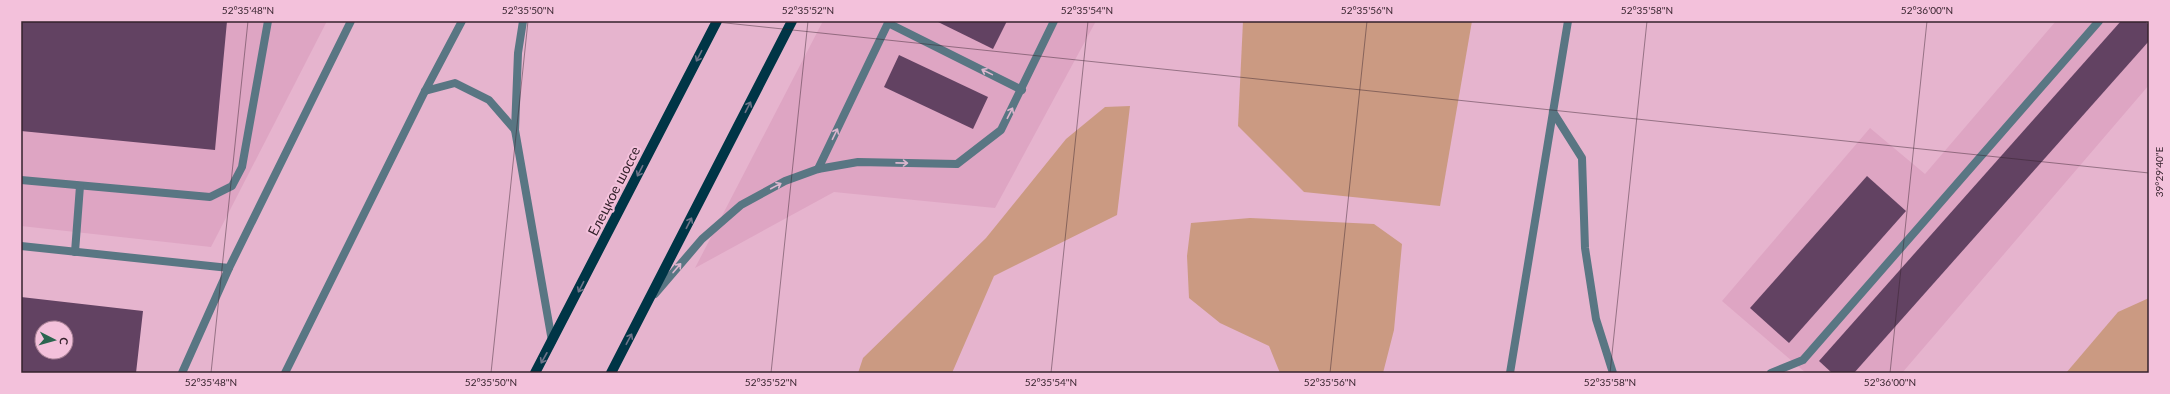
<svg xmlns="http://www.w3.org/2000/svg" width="2170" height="394" font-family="Lato,sans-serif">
<rect width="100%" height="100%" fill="#e6b4ce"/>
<!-- built -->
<g fill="#dea5c3">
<path d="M 21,21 L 327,21 L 211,247 L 21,226 Z"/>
<path d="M 823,21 L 1096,21 L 995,208 L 834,192 L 695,268 Z"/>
<path d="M 2056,21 L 2149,21 L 2149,85 L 1902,373 L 1806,373 L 1722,301 L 1870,128 L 1925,174 Z"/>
</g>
<!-- green -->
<g fill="#cb9a82">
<path d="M 1243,21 L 1472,21 L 1440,206 L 1304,192 L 1238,126 Z"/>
<path d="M 1130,106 L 1117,215 L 994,276 L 952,373 L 858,373 L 863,358 L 986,238 L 1066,139 L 1105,107 Z"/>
<path d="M 1250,218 L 1374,224 L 1402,244 L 1394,330 L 1383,373 L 1280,373 L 1269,346 L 1220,323 L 1189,298 L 1187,256 L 1191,223 Z"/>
<path d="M 2149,298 L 2149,373 L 2066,373 L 2118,312 Z"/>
</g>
<!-- building -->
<g fill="#624262" fill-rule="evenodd">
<path d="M 21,21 L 227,21 L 215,150 L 21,131 Z"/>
<path d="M 936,21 L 1007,21 L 993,49 Z"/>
<path d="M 2121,21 L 2145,21 L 2149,25 L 2149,41 L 1854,373 L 1832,373 L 1819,361 Z"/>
<path d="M 899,55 L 988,97 L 973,129 L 884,87 Z"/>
<path d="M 1867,176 L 1906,211 L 1789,343 L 1750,308 Z"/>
<path d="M 21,297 L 143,311 L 136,373 L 21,373 ZM 42,328 L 66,328 L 66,352 L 42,352 Z"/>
</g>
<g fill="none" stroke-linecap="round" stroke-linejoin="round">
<!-- service -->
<g stroke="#597683" stroke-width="8">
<path d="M 888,23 L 1022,90"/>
<path d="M 1553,112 L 1582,158 L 1585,248 L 1596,319 L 1613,373"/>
<path d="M 818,169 L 889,21"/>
<path d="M 21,180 L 210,197 L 232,186 L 242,167 L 268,21"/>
<path d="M 21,246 L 229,268 L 182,373"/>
<path d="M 75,252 L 80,186"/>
<path d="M 229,268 L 351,21"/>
<path d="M 655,294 L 702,239 L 741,205 L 785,181 L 818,169 L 858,162 L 957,164 L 1001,130 L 1054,21"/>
<path d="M 1771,373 L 1803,360 L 2099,21"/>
</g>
<!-- minor -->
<g stroke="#597683" stroke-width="8">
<path d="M 425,91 L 455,83 L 489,100 L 515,130 L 552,341"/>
<path d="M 515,130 L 518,53 L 523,21"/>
<path d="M 285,373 L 425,91 L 462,21"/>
<path d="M 1510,373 L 1568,21"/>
</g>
<!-- primary -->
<g stroke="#003546" stroke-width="10">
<path d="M 535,373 L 717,21"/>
<path d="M 611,373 L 792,21"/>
</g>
</g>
<!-- one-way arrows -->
<defs><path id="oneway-shaft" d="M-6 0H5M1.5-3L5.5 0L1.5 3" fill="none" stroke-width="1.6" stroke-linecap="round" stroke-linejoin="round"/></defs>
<g stroke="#6d7489">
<use href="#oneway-shaft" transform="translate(699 56) rotate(117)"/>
<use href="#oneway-shaft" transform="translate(748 107) rotate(-63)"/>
<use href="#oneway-shaft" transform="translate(640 171) rotate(117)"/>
<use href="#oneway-shaft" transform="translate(689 223) rotate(-63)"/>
<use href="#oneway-shaft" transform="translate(581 287) rotate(117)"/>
<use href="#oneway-shaft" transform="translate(629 339) rotate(-62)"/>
<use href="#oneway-shaft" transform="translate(544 358) rotate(119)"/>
</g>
<g stroke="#dcb6ce">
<use href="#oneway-shaft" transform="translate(987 72) rotate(-154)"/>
<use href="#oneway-shaft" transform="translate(1010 113) rotate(-63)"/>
<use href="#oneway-shaft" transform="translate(835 134) rotate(-64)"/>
<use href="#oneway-shaft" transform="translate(902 163) rotate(1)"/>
<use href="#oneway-shaft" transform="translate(776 186) rotate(-28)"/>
<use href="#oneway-shaft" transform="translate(677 268) rotate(-49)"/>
</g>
<!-- ticks -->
<path fill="none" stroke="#35222c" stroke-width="1" stroke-opacity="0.45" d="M 707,21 L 2149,173M 211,373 L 248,21M 491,373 L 528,21M 771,373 L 808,21M 1051,373 L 1088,21M 1330,373 L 1367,21M 1610,373 L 1647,21M 1890,373 L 1927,21"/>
<g text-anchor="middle" stroke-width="4" stroke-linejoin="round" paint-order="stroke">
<!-- street labels -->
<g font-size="14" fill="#35222c" stroke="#f3c1db">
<text transform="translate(614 191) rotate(-63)" y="5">Елецкое шоссе</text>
</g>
</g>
<!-- border -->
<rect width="2170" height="394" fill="none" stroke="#f3c1db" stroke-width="44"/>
<!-- north arrow -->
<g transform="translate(54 340) rotate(96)"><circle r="19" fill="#f3c1db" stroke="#a78195"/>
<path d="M0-3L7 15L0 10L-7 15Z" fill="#2a654f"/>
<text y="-6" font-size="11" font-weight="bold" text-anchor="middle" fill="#35222c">С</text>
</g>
<rect x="22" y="22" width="2126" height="350" fill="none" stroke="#35222c" stroke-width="1.5"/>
<g font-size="10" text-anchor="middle" fill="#35222c">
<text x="248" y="14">52°35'48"N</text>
<text x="528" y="14">52°35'50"N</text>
<text x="808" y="14">52°35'52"N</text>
<text x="1087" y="14">52°35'54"N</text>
<text x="1367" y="14">52°35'56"N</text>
<text x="1647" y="14">52°35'58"N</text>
<text x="1927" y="14">52°36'00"N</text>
<text transform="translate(2159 172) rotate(-90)" y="4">39°29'40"E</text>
<text x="211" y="386">52°35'48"N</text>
<text x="491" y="386">52°35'50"N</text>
<text x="771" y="386">52°35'52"N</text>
<text x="1051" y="386">52°35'54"N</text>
<text x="1330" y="386">52°35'56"N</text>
<text x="1610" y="386">52°35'58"N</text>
<text x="1890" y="386">52°36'00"N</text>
</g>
</svg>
